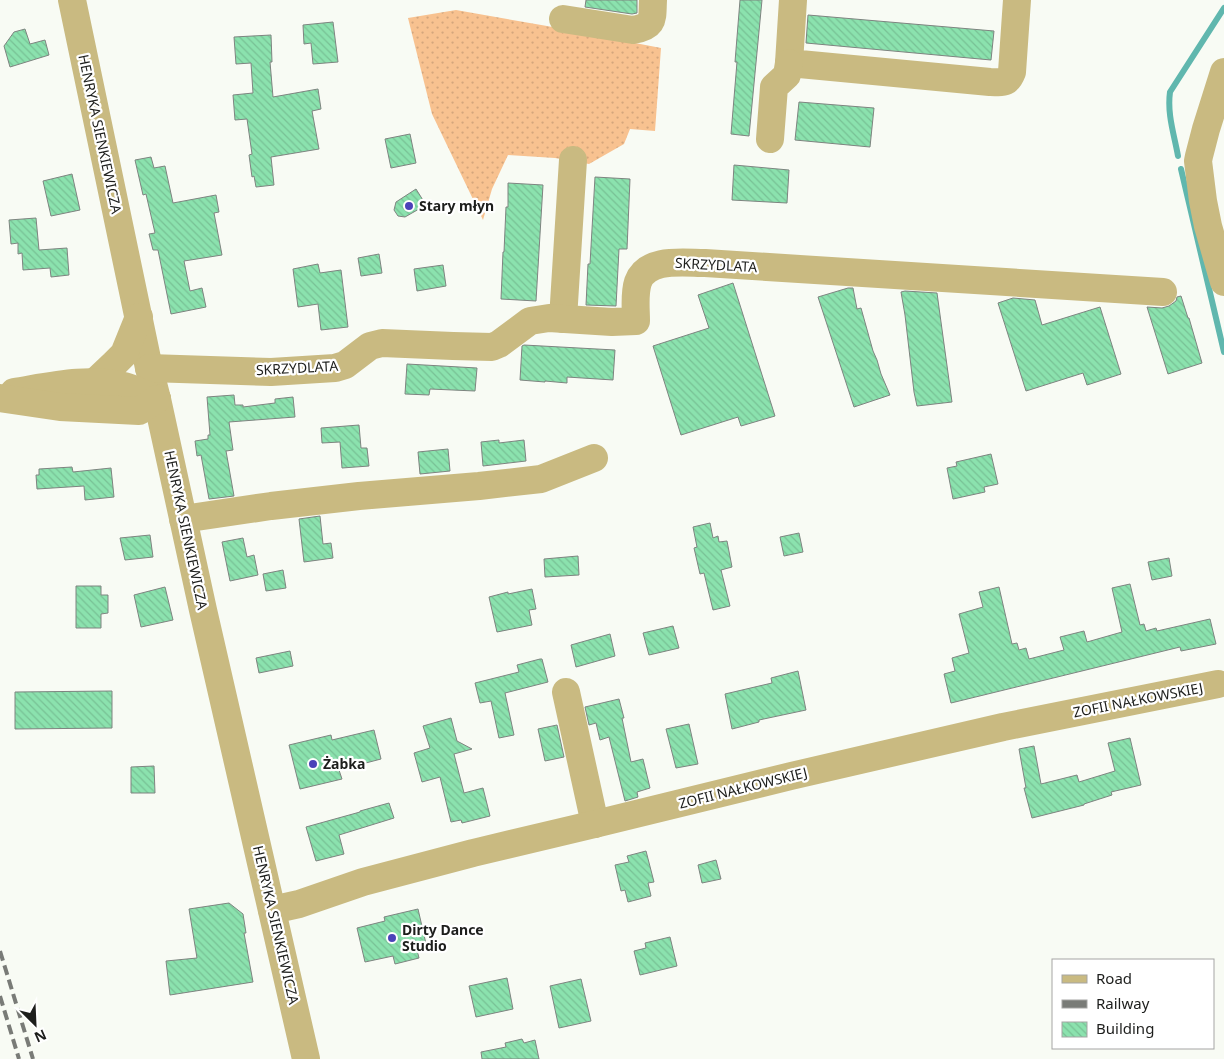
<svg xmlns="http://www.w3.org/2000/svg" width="1224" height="1059" font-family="'Noto Sans',sans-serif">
<defs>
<pattern id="grass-dots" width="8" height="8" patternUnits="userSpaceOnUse" patternTransform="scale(1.25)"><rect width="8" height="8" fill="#f8c290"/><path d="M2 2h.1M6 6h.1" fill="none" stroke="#d4a67c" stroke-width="1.8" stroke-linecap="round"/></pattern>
<pattern id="building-back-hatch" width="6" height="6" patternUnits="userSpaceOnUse" patternTransform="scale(1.25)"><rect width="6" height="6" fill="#8be2ae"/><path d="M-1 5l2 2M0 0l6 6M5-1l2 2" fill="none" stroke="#78c195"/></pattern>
</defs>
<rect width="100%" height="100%" fill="#f8fbf4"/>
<!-- grass -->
<path fill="url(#grass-dots)" d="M 456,10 L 547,26 L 661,48 L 655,131 L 630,129 L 624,144 L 589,164 L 555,158 L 508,155 L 492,189 L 483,220 L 432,114 L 408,18 Z"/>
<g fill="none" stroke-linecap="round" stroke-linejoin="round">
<!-- stream -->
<g stroke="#60b7ae" stroke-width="6">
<path d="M 1178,156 C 1174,134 1167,114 1170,92 L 1224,8"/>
<path d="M 1181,169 L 1224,352"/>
</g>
</g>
<!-- building -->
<g fill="url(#building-back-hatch)" stroke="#7e8480">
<path d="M 586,0 L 637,0 L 637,13 L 632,14 L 585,7 Z"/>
<path d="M 740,0 L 762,0 L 749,136 L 731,134 L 737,62 L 735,62 Z"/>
<path d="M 808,15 L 994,31 L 991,60 L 806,43 Z"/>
<path d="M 333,22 L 338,62 L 313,64 L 311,43 L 304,44 L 303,25 Z"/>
<path d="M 25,29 L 30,44 L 45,40 L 49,55 L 10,67 L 4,46 L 14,32 Z"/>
<path d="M 271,35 L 272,62 L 270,62 L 273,97 L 318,89 L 321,109 L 312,111 L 319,149 L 271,157 L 274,185 L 256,187 L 254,176 L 252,177 L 249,155 L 252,154 L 247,119 L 235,120 L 233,95 L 253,93 L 251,63 L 236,64 L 234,37 Z"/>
<path d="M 799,102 L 874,108 L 870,147 L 795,140 Z"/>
<path d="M 410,134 L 416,163 L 391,168 L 385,139 Z"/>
<path d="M 151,157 L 154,168 L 165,166 L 173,203 L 216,195 L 219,212 L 214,213 L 222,255 L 184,261 L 190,291 L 202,288 L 206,307 L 171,314 L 158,250 L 153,250 L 149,234 L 155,233 L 146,194 L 143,195 L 135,160 Z"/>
<path d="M 734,165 L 789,170 L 787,203 L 732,200 Z"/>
<path d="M 72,174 L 80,210 L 51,216 L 43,181 Z"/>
<path d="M 595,177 L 630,179 L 627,249 L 619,249 L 616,306 L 586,305 L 588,264 L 590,264 Z"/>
<path d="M 508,183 L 543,185 L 536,301 L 501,299 L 503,252 L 504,252 L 506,207 L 508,207 Z"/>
<path d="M 416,189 L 426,205 L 405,217 L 398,216 L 394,210 L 396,202 Z"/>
<path d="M 36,218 L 39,250 L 67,248 L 69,275 L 51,277 L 50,268 L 23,270 L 22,253 L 18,254 L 18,243 L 11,244 L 9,220 Z"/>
<path d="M 379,254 L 382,273 L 361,276 L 358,258 Z"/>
<path d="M 318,264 L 320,273 L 341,270 L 348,327 L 321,330 L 318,304 L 298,307 L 293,269 Z"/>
<path d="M 443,265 L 446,286 L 417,291 L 414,269 Z"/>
<path d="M 733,283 L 775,416 L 741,426 L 738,417 L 681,435 L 653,346 L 709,328 L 698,295 Z"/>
<path d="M 848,288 L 853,288 L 857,309 L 861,308 L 873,351 L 877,360 L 881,374 L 890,395 L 854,407 L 818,297 Z"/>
<path d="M 905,291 L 937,293 L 952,402 L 917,406 L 914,392 L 905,315 L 901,292 Z"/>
<path d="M 1181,296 L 1188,318 L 1189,318 L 1202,363 L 1168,374 L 1147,307 L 1162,308 L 1169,306 L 1176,301 L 1177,297 Z"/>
<path d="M 1013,298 L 1035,300 L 1042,325 L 1100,307 L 1121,374 L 1087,385 L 1083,373 L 1026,391 L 998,303 Z"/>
<path d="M 524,345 L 615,350 L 613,380 L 567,377 L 567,383 L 545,381 L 545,382 L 520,380 L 522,346 Z"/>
<path d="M 407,364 L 477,368 L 475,391 L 430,389 L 429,395 L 405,394 Z"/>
<path d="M 234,395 L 235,405 L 243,405 L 243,407 L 275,403 L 275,399 L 293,397 L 295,417 L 229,422 L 233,450 L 226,451 L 234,496 L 209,499 L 201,455 L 197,456 L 195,441 L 208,439 L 208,435 L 210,435 L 207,397 Z"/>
<path d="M 359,425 L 361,448 L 367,448 L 369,466 L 342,468 L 340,442 L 322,443 L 321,428 Z"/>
<path d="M 499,440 L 499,443 L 524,440 L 526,461 L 483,466 L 481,442 Z"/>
<path d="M 448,449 L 450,471 L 420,474 L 418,452 Z"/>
<path d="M 991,454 L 998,484 L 984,487 L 985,492 L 953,499 L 947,468 L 957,466 L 956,462 Z"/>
<path d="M 72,467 L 73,472 L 111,468 L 114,497 L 85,500 L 84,486 L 37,489 L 36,475 L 39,475 L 39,469 Z"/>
<path d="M 320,516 L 323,544 L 331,543 L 333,558 L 304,562 L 299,519 Z"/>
<path d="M 710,523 L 713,538 L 718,536 L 719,542 L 727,541 L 732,567 L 721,570 L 730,606 L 713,610 L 704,573 L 700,574 L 694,548 L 697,547 L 693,527 Z"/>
<path d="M 799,533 L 803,552 L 784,556 L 780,537 Z"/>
<path d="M 150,535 L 153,557 L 125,560 L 120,538 Z"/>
<path d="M 243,538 L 247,557 L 254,555 L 258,575 L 230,581 L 222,542 Z"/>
<path d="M 578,556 L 579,575 L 545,577 L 544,559 Z"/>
<path d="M 1169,558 L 1172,576 L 1152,580 L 1148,562 Z"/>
<path d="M 283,570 L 286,588 L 266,591 L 263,574 Z"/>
<path d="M 1130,584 L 1140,625 L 1144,624 L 1146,631 L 1156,628 L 1157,631 L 1210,619 L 1216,644 L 1181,651 L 1180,647 L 951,703 L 944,674 L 955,671 L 952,658 L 969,653 L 959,614 L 983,607 L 979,592 L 999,587 L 1012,644 L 1017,643 L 1019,650 L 1026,648 L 1029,659 L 1064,650 L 1060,637 L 1084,631 L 1087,642 L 1122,632 L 1112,588 Z"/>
<path d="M 76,586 L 101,586 L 101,595 L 108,595 L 108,613 L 101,614 L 101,628 L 76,628 Z"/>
<path d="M 165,587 L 173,620 L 141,627 L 134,595 Z"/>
<path d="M 532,589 L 536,609 L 529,610 L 532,625 L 497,632 L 489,597 L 508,592 L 508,594 Z"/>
<path d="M 673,626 L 679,648 L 649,655 L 643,633 Z"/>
<path d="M 610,634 L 615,656 L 576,667 L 571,645 Z"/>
<path d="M 290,651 L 293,666 L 259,673 L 256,658 Z"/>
<path d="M 540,659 L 542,659 L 548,682 L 505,693 L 514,735 L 499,738 L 491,701 L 480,703 L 475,683 L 519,672 L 517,665 Z"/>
<path d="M 798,671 L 806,710 L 759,720 L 759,722 L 732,729 L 725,694 L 772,683 L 771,678 Z"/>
<path d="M 112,691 L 112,728 L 15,729 L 15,692 Z"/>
<path d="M 619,699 L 624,718 L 622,718 L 631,762 L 643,759 L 650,788 L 637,792 L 638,797 L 625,801 L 609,737 L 600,740 L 596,723 L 589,725 L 585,707 Z"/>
<path d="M 451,718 L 457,741 L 472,749 L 454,754 L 464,793 L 483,788 L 490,816 L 462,823 L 461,820 L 451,822 L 440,777 L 422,782 L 414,753 L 430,748 L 423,726 Z"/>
<path d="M 689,724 L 698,764 L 676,768 L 666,729 Z"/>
<path d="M 557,725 L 564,757 L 545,761 L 538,729 Z"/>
<path d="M 374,730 L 381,759 L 339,770 L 342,779 L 300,789 L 289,745 L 331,735 L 332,740 Z"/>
<path d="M 1130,738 L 1141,785 L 1111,792 L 1112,795 L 1084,804 L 1084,805 L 1032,818 L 1024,788 L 1026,788 L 1019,749 L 1034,746 L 1041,784 L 1077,775 L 1079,782 L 1115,771 L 1108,743 Z"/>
<path d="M 154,766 L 155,793 L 131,793 L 131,767 Z"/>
<path d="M 389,803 L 394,818 L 339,835 L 344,854 L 316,861 L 306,827 L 360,812 L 360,811 Z"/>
<path d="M 646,851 L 654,882 L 648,883 L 651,896 L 628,902 L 625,890 L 621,891 L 615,865 L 629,862 L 627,856 Z"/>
<path d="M 716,860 L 721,879 L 702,883 L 698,865 Z"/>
<path d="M 229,903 L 243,914 L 246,933 L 244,933 L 253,982 L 170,995 L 166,961 L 197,958 L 189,909 Z"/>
<path d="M 418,909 L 427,948 L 417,950 L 419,958 L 395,964 L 393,956 L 365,962 L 357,928 L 385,921 L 384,917 Z"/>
<path d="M 670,937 L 677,966 L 640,975 L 634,951 L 646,948 L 645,943 Z"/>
<path d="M 507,978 L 513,1009 L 476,1017 L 469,986 Z"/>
<path d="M 581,979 L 591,1021 L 559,1028 L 550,986 Z"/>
<path d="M 522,1039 L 524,1043 L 535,1040 L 539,1059 L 482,1059 L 481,1052 L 506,1047 L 505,1043 Z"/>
</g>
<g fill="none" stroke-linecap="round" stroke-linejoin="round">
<!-- minor -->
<g stroke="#c9ba81" stroke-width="28">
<path d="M 72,0 L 149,368 L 157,399 L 203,610 L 306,1059"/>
<path d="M 793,0 L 789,63 L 990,82 C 1002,82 1007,85 1012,72 L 1017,0"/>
<path d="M 563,19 L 633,30 C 655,26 652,19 653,0"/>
<path d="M 1224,72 L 1206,129 L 1199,156 L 1198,161 L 1203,201 L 1208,226 L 1224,282"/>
<path d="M 770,139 L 774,87 L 787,75 L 789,63"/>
<path d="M 563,319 L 573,160"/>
<path d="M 149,368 L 271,372 L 335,368 L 345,365 L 370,346 L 382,343 L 453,346 L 492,347 L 499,344 L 530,321 L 549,318 L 612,322 L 636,321 C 636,308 634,294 638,282 C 647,257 684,263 705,263 L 1163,292"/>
<path d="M 95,382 L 114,364 L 124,354 L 139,317"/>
<path d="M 14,392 C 51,386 87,377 124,386 C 135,389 146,395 157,399"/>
<path d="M 0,398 L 60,407 L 139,411 L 157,399"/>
<path d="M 183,519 L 271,506 L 359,496 L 479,486 L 541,479 L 594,458"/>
<path d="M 566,692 L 595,824"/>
<path d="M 272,910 L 299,904 L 363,882 L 473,853 L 595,824 L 791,776 L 1003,727 L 1218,684"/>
</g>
<!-- rail -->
<g stroke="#797b77" stroke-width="4" stroke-dasharray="10 5" stroke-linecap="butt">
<path d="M 0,951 L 33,1059"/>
<path d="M 0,996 L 19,1059"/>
</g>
</g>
<!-- markers -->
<g fill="#4b42b9" stroke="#fff" stroke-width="2">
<circle cx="409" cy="206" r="5"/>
<circle cx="313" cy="764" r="5"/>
<circle cx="392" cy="938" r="5"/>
</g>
<g text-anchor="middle" stroke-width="4.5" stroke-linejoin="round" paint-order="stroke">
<!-- street labels -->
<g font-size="14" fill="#1d1e1c" stroke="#fff">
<text transform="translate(100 134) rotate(78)" y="5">HENRYKA SIENKIEWICZA</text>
<text transform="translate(716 265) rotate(3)" y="5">SKRZYDLATA</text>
<text transform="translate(297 368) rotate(-3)" y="5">SKRZYDLATA</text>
<text transform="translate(186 530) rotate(78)" y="5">HENRYKA SIENKIEWICZA</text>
<text transform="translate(1138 700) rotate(-11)" y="5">ZOFII NAŁKOWSKIEJ</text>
<text transform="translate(743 788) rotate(-14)" y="5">ZOFII NAŁKOWSKIEJ</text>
<text transform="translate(276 925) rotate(77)" y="5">HENRYKA SIENKIEWICZA</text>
</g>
<!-- poi labels -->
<g font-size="14" font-weight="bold" fill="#1d1e1c" stroke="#fff" text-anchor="start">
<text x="419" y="211">Stary młyn</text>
<text x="323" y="769">Żabka</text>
<text x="402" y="935">Dirty Dance<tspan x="402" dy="16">Studio</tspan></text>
</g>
</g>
<!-- legend -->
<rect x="1052" y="959" width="162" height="90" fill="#ffffff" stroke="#a5a5a4"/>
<rect x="1062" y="975" width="25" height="8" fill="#c9ba81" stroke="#a5a5a4"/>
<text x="1096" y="984" font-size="15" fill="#1d1e1c">Road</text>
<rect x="1062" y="1000" width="25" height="8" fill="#797b77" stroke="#a5a5a4"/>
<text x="1096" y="1009" font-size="15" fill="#1d1e1c">Railway</text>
<rect x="1062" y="1022" width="25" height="15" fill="url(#building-back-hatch)" stroke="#a5a5a4"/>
<text x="1096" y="1034" font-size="15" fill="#1d1e1c">Building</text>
<!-- north arrow -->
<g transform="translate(35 1024) rotate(156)" stroke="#ffffff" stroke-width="4" paint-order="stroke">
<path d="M0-4L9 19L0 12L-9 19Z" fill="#1d1e1c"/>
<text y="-8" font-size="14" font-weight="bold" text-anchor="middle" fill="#1d1e1c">N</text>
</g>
</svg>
